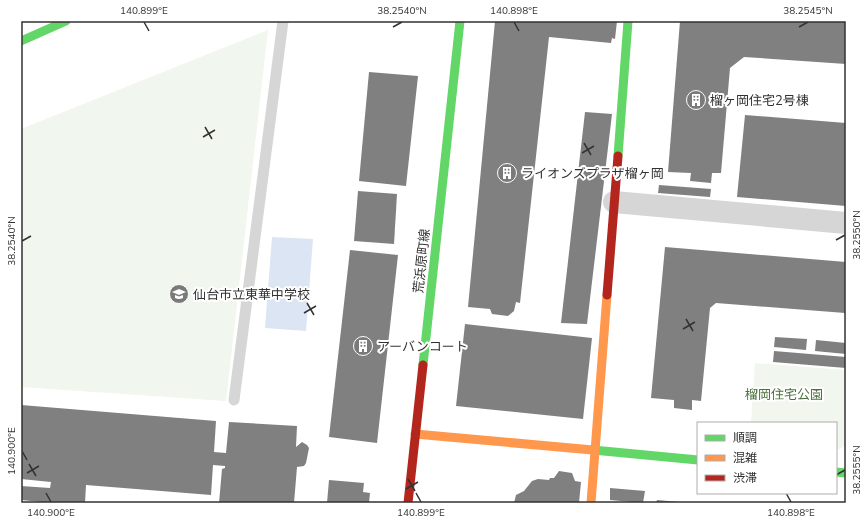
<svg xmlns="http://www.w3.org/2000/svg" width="867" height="524" font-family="'Nunito Sans','Noto Sans JP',sans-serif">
<rect width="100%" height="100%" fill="#fff"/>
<!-- green -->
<g fill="#f1f6ee">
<path d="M 268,30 L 226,401 L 21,387 L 21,129 Z"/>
<path d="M 755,363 L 846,370 L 846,444 L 840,449 L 836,448 L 836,423 L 751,423 Z"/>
</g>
<!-- water -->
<path fill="#dce5f3" d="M 272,237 L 313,239 L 306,331 L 265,328 Z"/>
<!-- building -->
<g fill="#808080">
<path d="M 495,21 L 617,21 L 615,39 L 612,38 L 611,43 L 549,37 L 520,303 L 516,302 L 514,311 L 508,316 L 492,314 L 490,309 L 468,307 Z"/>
<path d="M 680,21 L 846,21 L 846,64 L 744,57 L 730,68 L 721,173 L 712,173 L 711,183 L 690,181 L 691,173 L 668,172 Z"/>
<path d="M 369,72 L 418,76 L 406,186 L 359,181 Z"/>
<path d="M 585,112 L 612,114 L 587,324 L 561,323 Z"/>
<path d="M 745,115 L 846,123 L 846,206 L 737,197 Z"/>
<path d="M 659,185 L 711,189 L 710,197 L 658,193 Z"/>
<path d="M 358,191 L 397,194 L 394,244 L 354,241 Z"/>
<path d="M 665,247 L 846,262 L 845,313 L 716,303 L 710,308 L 701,401 L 692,400 L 692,410 L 674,408 L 674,400 L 651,398 Z"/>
<path d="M 350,250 L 398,255 L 377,443 L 329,437 Z"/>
<path d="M 465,324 L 592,338 L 583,419 L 456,406 Z"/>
<path d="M 775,337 L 807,339 L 806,350 L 774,347 Z"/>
<path d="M 816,340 L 846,343 L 846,354 L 815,351 Z"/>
<path d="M 774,351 L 846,357 L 846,368 L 773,362 Z"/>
<path d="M 21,405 L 216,421 L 214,452 L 226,453 L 229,422 L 297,426 L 296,447 L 302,442 L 307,445 L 309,448 L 306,463 L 304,466 L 297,467 L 294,503 L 219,503 L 222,469 L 225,468 L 225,466 L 213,465 L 211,495 L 86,485 L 85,503 L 51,503 L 21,500 L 21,486 L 50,488 L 51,482 L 21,479 Z"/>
<path d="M 559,471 L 572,473 L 575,481 L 581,482 L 579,503 L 514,503 L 516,495 L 524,491 L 532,481 L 538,479 L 549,480 L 550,478 L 554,478 Z"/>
<path d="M 329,480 L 364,483 L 363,492 L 370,493 L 369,503 L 327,503 Z"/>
<path d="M 610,488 L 645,491 L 643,503 L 610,500 Z"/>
<path d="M 657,500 L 679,502 L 679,503 L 656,503 Z"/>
</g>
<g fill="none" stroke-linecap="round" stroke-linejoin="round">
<!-- lane -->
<path stroke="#d6d6d6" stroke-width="11" d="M 234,400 L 283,21"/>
<!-- street -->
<path stroke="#d6d6d6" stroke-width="22" d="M 614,202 L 846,223"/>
<!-- fast -->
<g stroke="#63d668" stroke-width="9">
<path d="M 21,41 L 66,21"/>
<path d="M 618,156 L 628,21"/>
<path d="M 423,365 L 460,21"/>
<path d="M 593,450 L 698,460"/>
<path d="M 836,472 L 846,473"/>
</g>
<!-- slow -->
<g stroke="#ff974d" stroke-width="9">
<path d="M 415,434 L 593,450"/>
<path d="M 591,503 L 607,295"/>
</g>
<!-- jam -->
<g stroke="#b3261e" stroke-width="9">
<path d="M 607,295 L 618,156"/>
<path d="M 408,503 L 423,365"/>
</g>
</g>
<!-- ticks -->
<path fill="none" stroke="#323232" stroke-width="1.5" d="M 144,22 L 149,31M 514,22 L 519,31M 393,27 L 402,22M 799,27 L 808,22M 205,127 L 212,139M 203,137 L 215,130M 584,143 L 591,155M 582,153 L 594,146M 836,240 L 845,235M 22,241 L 31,236M 307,303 L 314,315M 304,313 L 316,306M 686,319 L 693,331M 683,329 L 695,322M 22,451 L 27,460M 29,464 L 36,476M 27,473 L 39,466M 836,475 L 845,470M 408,479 L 415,491M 406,489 L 418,482M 46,493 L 51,502M 416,493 L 421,502M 786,493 L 791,502"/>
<!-- icons -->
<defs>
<symbol id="building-disc" viewBox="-11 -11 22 22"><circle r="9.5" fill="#7a7a7a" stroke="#fff"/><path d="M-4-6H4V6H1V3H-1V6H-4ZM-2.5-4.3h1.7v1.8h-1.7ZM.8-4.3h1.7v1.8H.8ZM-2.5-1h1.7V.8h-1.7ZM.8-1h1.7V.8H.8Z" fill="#fff"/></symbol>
<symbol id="school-disc" viewBox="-11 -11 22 22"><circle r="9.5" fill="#7a7a7a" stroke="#fff"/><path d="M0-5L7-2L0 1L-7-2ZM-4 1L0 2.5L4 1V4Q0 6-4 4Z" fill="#fff"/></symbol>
</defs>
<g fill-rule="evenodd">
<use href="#building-disc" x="685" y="89" width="22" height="22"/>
<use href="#building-disc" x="496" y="162" width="22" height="22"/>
<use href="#school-disc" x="168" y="283" width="22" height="22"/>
<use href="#building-disc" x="352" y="335" width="22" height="22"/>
</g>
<g text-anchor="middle" stroke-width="4" stroke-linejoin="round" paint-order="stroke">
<!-- poi labels -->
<g font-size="13" fill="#323232" stroke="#fff" text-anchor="start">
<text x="710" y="105">榴ヶ岡住宅2号棟</text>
<text x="521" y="178">ライオンズプラザ榴ヶ岡</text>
<text x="193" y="299">仙台市立東華中学校</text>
<text x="377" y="351">アーバンコート</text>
</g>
<!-- street labels -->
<g font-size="13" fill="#323232" stroke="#fff">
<text transform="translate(421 261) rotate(-84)" y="5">荒浜原町線</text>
</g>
<!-- park labels -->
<g font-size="13" fill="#4b703d" stroke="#fff">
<text x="784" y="399">榴岡住宅公園</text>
</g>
</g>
<!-- border -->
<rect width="867" height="524" fill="none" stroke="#ffffff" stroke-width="44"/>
<!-- legend -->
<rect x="697" y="422" width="140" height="72" fill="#ffffff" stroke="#adadad"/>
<rect x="705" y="435" width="20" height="6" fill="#63d668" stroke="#adadad"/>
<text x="733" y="442" font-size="12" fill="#323232">順調</text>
<rect x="705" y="455" width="20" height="6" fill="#ff974d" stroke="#adadad"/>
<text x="733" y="462" font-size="12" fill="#323232">混雑</text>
<rect x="705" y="475" width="20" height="6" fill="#b3261e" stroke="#adadad"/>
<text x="733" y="482" font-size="12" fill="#323232">渋滞</text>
<rect x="22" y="22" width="823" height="480" fill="none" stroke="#323232" stroke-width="1.5"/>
<g font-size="10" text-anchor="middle" fill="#323232">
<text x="144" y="14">140.899°E</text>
<text x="402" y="14">38.2540°N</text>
<text x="514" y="14">140.898°E</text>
<text x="808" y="14">38.2545°N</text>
<text transform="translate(856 235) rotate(-90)" y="4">38.2550°N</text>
<text transform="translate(11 241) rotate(-90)" y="4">38.2540°N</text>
<text transform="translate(11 451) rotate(-90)" y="4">140.900°E</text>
<text transform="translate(856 470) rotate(-90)" y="4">38.2555°N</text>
<text x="51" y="516">140.900°E</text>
<text x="421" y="516">140.899°E</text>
<text x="791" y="516">140.898°E</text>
</g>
</svg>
